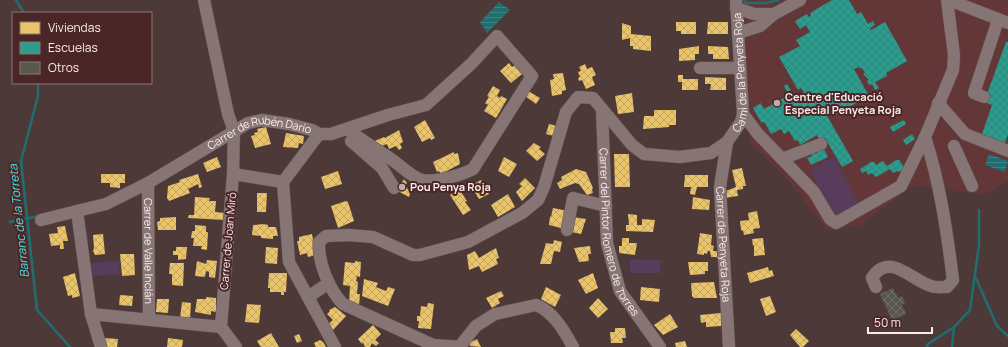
<svg xmlns="http://www.w3.org/2000/svg" width="1008" height="347" font-family="Manrope,sans-serif">
<defs>
<pattern id="water-rules" width="6" height="5" patternUnits="userSpaceOnUse"><rect width="6" height="5" fill="#216d70"/><path d="M0 2.5h6" fill="none" stroke="#428285"/></pattern>
<pattern id="homes-cross-hatch" width="8" height="8" patternUnits="userSpaceOnUse"><rect width="8" height="8" fill="#e9c46a"/><path d="M0 0l8 8M0 8l8-8" fill="none" stroke="#c2a561"/></pattern>
<pattern id="schools-cross-hatch" width="8" height="8" patternUnits="userSpaceOnUse"><rect width="8" height="8" fill="#2a9d8f"/><path d="M0 0l8 8M0 8l8-8" fill="none" stroke="#348379"/></pattern>
<pattern id="building-cross-hatch" width="8" height="8" patternUnits="userSpaceOnUse"><rect width="8" height="8" fill="#59574d"/><path d="M0 0l8 8M0 8l8-8" fill="none" stroke="#726f67"/></pattern>
</defs>
<rect width="100%" height="100%" fill="#4e3939"/>
<!-- built -->
<path fill="#633738" d="M 739,0 L 1008,0 L 1008,181 L 983,195 L 914,185 L 859,226 L 827,230 L 788,180 L 750,142 L 745,106 Z"/>
<!-- garden -->
<g fill="#573c5b">
<path d="M 834,157 L 858,203 L 834,216 L 810,170 Z"/>
<path d="M 630,259 L 661,260 L 660,273 L 630,273 Z"/>
<path d="M 119,261 L 120,274 L 92,276 L 91,263 Z"/>
</g>
<!-- water -->
<g fill="url(#water-rules)">
<path d="M 499,2 L 510,10 L 487,33 L 480,22 Z"/>
<path d="M 989,154 L 1008,161 L 1005,172 L 985,165 Z"/>
</g>
<!-- homes -->
<g fill="url(#homes-cross-hatch)">
<path d="M 676,22 L 696,22 L 696,34 L 681,34 L 681,31 L 676,31 Z"/>
<path d="M 708,22 L 728,22 L 728,34 L 707,34 Z"/>
<path d="M 622,23 L 631,26 L 631,34 L 651,36 L 651,51 L 633,49 L 633,46 L 630,46 L 630,38 L 622,40 Z"/>
<path d="M 699,46 L 699,54 L 695,54 L 695,60 L 679,61 L 679,49 Z"/>
<path d="M 708,46 L 728,47 L 729,59 L 713,59 L 713,54 L 708,54 Z"/>
<path d="M 509,63 L 512,67 L 515,65 L 522,74 L 511,83 L 500,71 Z"/>
<path d="M 585,64 L 587,69 L 592,67 L 596,75 L 592,77 L 595,85 L 586,89 L 582,80 L 579,81 L 578,78 L 580,77 L 578,72 L 581,71 L 579,67 Z"/>
<path d="M 563,73 L 566,90 L 562,91 L 562,94 L 552,96 L 550,80 L 554,79 L 553,74 Z"/>
<path d="M 678,75 L 683,75 L 683,79 L 698,79 L 698,90 L 682,90 L 682,82 L 678,82 Z"/>
<path d="M 705,77 L 726,78 L 726,90 L 710,90 L 711,84 L 705,84 Z"/>
<path d="M 493,86 L 500,90 L 497,96 L 500,98 L 501,96 L 507,99 L 496,118 L 484,111 L 488,105 L 485,103 L 489,97 L 487,96 Z"/>
<path d="M 528,91 L 540,98 L 536,104 L 525,96 Z"/>
<path d="M 632,93 L 634,112 L 618,114 L 615,96 Z"/>
<path d="M 654,110 L 676,110 L 676,125 L 669,125 L 669,127 L 643,129 L 644,116 L 654,116 Z"/>
<path d="M 425,120 L 435,138 L 431,140 L 430,138 L 422,142 L 414,127 Z"/>
<path d="M 549,124 L 557,126 L 554,136 L 546,134 Z"/>
<path d="M 266,127 L 271,144 L 255,148 L 251,136 L 255,135 L 254,133 L 258,132 L 257,129 Z"/>
<path d="M 399,130 L 403,142 L 400,144 L 402,148 L 399,150 L 396,146 L 389,149 L 387,144 L 377,148 L 370,143 L 384,137 L 385,138 Z"/>
<path d="M 286,133 L 304,136 L 303,144 L 299,143 L 298,148 L 283,147 Z"/>
<path d="M 534,143 L 541,147 L 539,149 L 545,154 L 537,161 L 526,151 Z"/>
<path d="M 454,152 L 454,154 L 458,153 L 460,164 L 441,174 L 439,171 L 437,172 L 433,162 Z"/>
<path d="M 614,154 L 629,154 L 630,187 L 615,187 Z"/>
<path d="M 217,157 L 221,167 L 207,172 L 203,163 Z"/>
<path d="M 504,157 L 517,164 L 509,177 L 498,171 Z"/>
<path d="M 742,168 L 746,186 L 743,186 L 743,189 L 737,190 L 738,196 L 724,198 L 726,191 L 736,187 L 732,170 Z"/>
<path d="M 576,169 L 586,172 L 593,188 L 592,189 L 593,193 L 587,195 L 579,184 L 575,183 L 560,189 L 557,183 L 562,180 L 561,177 Z"/>
<path d="M 338,171 L 342,184 L 325,189 L 321,177 Z"/>
<path d="M 101,174 L 125,174 L 125,183 L 120,183 L 120,188 L 110,187 L 110,183 L 101,183 Z"/>
<path d="M 198,174 L 202,187 L 199,188 L 198,184 L 188,189 L 190,193 L 169,201 L 167,198 L 168,186 L 180,182 L 179,180 Z"/>
<path d="M 685,175 L 708,175 L 708,187 L 697,187 L 695,195 L 690,194 L 691,187 L 684,187 Z"/>
<path d="M 525,178 L 535,188 L 522,201 L 516,192 L 522,186 L 519,184 Z"/>
<path d="M 404,179 L 407,183 L 405,185 L 410,193 L 409,197 L 396,190 Z"/>
<path d="M 481,180 L 489,194 L 479,199 L 471,186 Z"/>
<path d="M 459,189 L 467,201 L 465,202 L 471,210 L 463,215 L 450,195 Z"/>
<path d="M 257,193 L 267,193 L 266,212 L 257,212 Z"/>
<path d="M 508,194 L 515,207 L 498,217 L 491,205 Z"/>
<path d="M 195,197 L 210,198 L 209,201 L 216,201 L 215,212 L 225,213 L 225,220 L 188,218 L 189,215 L 194,215 Z"/>
<path d="M 693,197 L 710,200 L 709,210 L 692,209 Z"/>
<path d="M 346,201 L 348,202 L 354,221 L 338,228 L 331,206 Z"/>
<path d="M 553,208 L 568,211 L 561,228 L 549,225 L 550,216 L 551,217 Z"/>
<path d="M 757,211 L 760,228 L 753,229 L 754,233 L 744,235 L 743,231 L 741,230 L 740,221 L 749,220 L 748,213 Z"/>
<path d="M 628,214 L 637,215 L 637,225 L 642,225 L 642,219 L 655,220 L 653,232 L 626,231 L 626,225 L 629,225 Z"/>
<path d="M 176,217 L 176,230 L 158,230 L 157,222 L 160,221 L 160,218 Z"/>
<path d="M 573,217 L 586,219 L 581,234 L 571,232 Z"/>
<path d="M 264,224 L 268,225 L 268,227 L 276,227 L 278,236 L 273,236 L 273,239 L 261,238 L 261,236 L 252,235 L 253,225 Z"/>
<path d="M 195,225 L 206,226 L 206,232 L 208,232 L 207,250 L 201,249 L 202,246 L 193,246 L 194,238 L 191,238 L 192,231 L 195,231 Z"/>
<path d="M 65,226 L 68,241 L 63,241 L 64,249 L 60,249 L 60,245 L 51,246 L 49,234 L 58,233 L 57,227 Z"/>
<path d="M 700,233 L 712,235 L 711,245 L 714,246 L 713,251 L 717,251 L 717,257 L 711,257 L 710,251 L 708,251 L 707,254 L 704,253 L 704,255 L 697,254 Z"/>
<path d="M 103,234 L 105,254 L 95,255 L 93,251 L 94,248 L 93,235 Z"/>
<path d="M 312,234 L 316,255 L 308,257 L 307,253 L 300,255 L 297,241 L 299,241 L 299,237 Z"/>
<path d="M 622,238 L 629,238 L 629,243 L 637,243 L 635,255 L 619,253 L 619,246 L 622,246 Z"/>
<path d="M 763,238 L 765,255 L 754,256 L 754,245 L 753,246 L 752,239 Z"/>
<path d="M 554,240 L 562,242 L 560,252 L 554,251 L 551,264 L 540,264 L 546,243 L 553,244 Z"/>
<path d="M 590,246 L 591,254 L 588,254 L 589,261 L 579,262 L 574,248 Z"/>
<path d="M 176,247 L 187,247 L 186,259 L 178,260 L 178,255 L 173,255 L 173,251 L 176,251 Z"/>
<path d="M 266,247 L 278,248 L 277,264 L 265,263 Z"/>
<path d="M 496,248 L 499,258 L 496,259 L 498,264 L 482,272 L 479,266 L 469,270 L 467,255 L 475,251 L 479,258 Z"/>
<path d="M 120,254 L 134,254 L 135,275 L 122,276 Z"/>
<path d="M 207,260 L 217,261 L 215,278 L 209,277 L 209,272 L 206,271 L 205,277 L 195,276 L 197,261 L 206,264 Z"/>
<path d="M 355,261 L 361,262 L 360,277 L 357,276 L 356,281 L 358,282 L 357,294 L 360,294 L 359,305 L 349,302 L 350,286 L 343,285 L 345,262 L 355,263 Z"/>
<path d="M 688,262 L 708,262 L 708,271 L 705,271 L 705,274 L 690,275 Z"/>
<path d="M 170,263 L 184,263 L 183,286 L 172,285 L 172,274 L 169,274 Z"/>
<path d="M 768,267 L 769,271 L 772,270 L 774,276 L 750,283 L 747,273 Z"/>
<path d="M 75,273 L 80,296 L 72,298 L 72,295 L 68,296 L 63,277 Z"/>
<path d="M 269,273 L 287,273 L 286,292 L 284,292 L 284,295 L 281,295 L 281,292 L 270,292 L 270,288 L 268,288 Z"/>
<path d="M 593,273 L 598,288 L 586,294 L 578,280 Z"/>
<path d="M 364,279 L 378,283 L 376,287 L 386,291 L 388,287 L 395,289 L 388,306 L 362,296 Z"/>
<path d="M 714,282 L 717,298 L 694,298 L 692,296 L 691,283 Z"/>
<path d="M 546,287 L 561,295 L 555,307 L 541,299 Z"/>
<path d="M 641,287 L 660,289 L 659,302 L 640,300 Z"/>
<path d="M 501,291 L 504,296 L 498,299 L 500,303 L 492,308 L 486,298 Z"/>
<path d="M 120,295 L 133,296 L 132,306 L 119,305 Z"/>
<path d="M 770,296 L 776,312 L 766,316 L 760,299 Z"/>
<path d="M 206,297 L 216,298 L 216,312 L 211,311 L 211,315 L 195,312 L 197,299 L 206,299 Z"/>
<path d="M 598,298 L 608,309 L 598,318 L 589,308 Z"/>
<path d="M 157,299 L 169,299 L 168,313 L 156,312 Z"/>
<path d="M 182,302 L 191,303 L 190,319 L 180,318 Z"/>
<path d="M 428,303 L 434,304 L 431,329 L 418,328 L 419,321 L 417,321 L 417,316 L 420,316 L 421,306 L 427,307 Z"/>
<path d="M 247,304 L 261,305 L 259,323 L 245,322 Z"/>
<path d="M 335,307 L 346,316 L 333,330 L 328,324 L 333,320 L 327,314 L 330,311 L 329,310 Z"/>
<path d="M 721,313 L 721,326 L 706,327 L 706,322 L 701,323 L 700,315 Z"/>
<path d="M 670,314 L 678,327 L 663,335 L 654,325 Z"/>
<path d="M 373,325 L 381,334 L 375,340 L 379,343 L 376,346 L 372,343 L 370,347 L 365,347 L 363,342 L 362,344 L 358,339 Z"/>
<path d="M 615,328 L 625,328 L 626,338 L 622,338 L 623,343 L 611,343 L 610,332 L 615,332 Z"/>
<path d="M 796,329 L 809,341 L 803,347 L 800,347 L 790,335 Z"/>
<path d="M 271,333 L 279,347 L 261,347 L 257,341 Z"/>
<path d="M 299,334 L 302,341 L 297,343 L 294,336 Z"/>
<path d="M 103,338 L 118,339 L 117,347 L 107,347 Z"/>
<path d="M 168,338 L 183,340 L 182,347 L 167,347 Z"/>
<path d="M 477,339 L 481,347 L 470,346 L 469,343 Z"/>
<path d="M 320,340 L 323,342 L 326,347 L 316,347 L 314,343 Z"/>
<path d="M 685,341 L 687,347 L 676,347 L 675,343 Z"/>
</g>
<!-- schools -->
<g fill="url(#schools-cross-hatch)">
<path d="M 832,0 L 849,0 L 857,14 L 861,12 L 868,24 L 873,21 L 875,25 L 870,28 L 871,30 L 885,22 L 907,61 L 886,73 L 887,76 L 875,82 L 879,88 L 875,90 L 872,84 L 869,85 L 867,81 L 869,80 L 863,74 L 865,73 L 862,68 L 860,69 L 859,67 L 854,69 L 869,96 L 833,116 L 832,114 L 827,116 L 853,161 L 842,167 L 825,138 L 820,141 L 817,135 L 800,145 L 798,140 L 795,141 L 789,131 L 784,134 L 781,129 L 771,134 L 765,123 L 761,122 L 753,108 L 761,103 L 764,109 L 789,95 L 784,86 L 787,84 L 792,93 L 798,95 L 804,92 L 801,88 L 798,90 L 779,57 L 800,46 L 796,40 L 810,32 L 806,25 L 800,29 L 795,21 L 807,14 L 809,17 L 811,16 L 810,13 Z"/>
<path d="M 1006,42 L 1008,42 L 1008,134 L 1005,143 L 982,134 L 992,105 L 984,102 Z"/>
<path d="M 895,104 L 898,109 L 885,116 L 882,112 Z"/>
<path d="M 904,120 L 906,124 L 893,132 L 890,127 Z"/>
<path d="M 912,134 L 915,139 L 906,145 L 903,140 Z"/>
<path d="M 823,147 L 828,157 L 811,165 L 807,158 L 812,156 L 811,153 L 814,151 L 815,154 L 820,151 L 819,149 Z"/>
<path d="M 896,160 L 899,160 L 905,168 L 899,172 L 897,171 L 893,173 L 890,169 L 876,177 L 872,173 L 868,175 L 866,171 L 862,173 L 860,169 L 871,162 L 874,162 L 876,165 L 883,161 L 887,166 Z"/>
</g>
<g fill="none" stroke-linecap="round" stroke-linejoin="round">
<!-- stream -->
<g stroke="#216d70" stroke-width="2.5">
<path d="M 16,0 L 24,13"/>
<path d="M 744,0 L 746,3 L 766,3 L 778,0"/>
<path d="M 38,83 L 38,96 L 21,161 L 37,310 L 70,347"/>
<path d="M 10,222 L 39,216"/>
<path d="M 975,276 L 997,326 L 1008,336"/>
<path d="M 927,347 L 928,344 L 954,327 L 970,310 L 979,245 L 979,210"/>
<path d="M 952,347 L 954,328"/>
</g>
</g>
<!-- building -->
<path fill="url(#building-cross-hatch)" d="M 893,288 L 898,298 L 902,296 L 905,303 L 902,305 L 906,314 L 892,320 L 880,294 Z"/>
<g fill="none" stroke-linecap="round" stroke-linejoin="round">
<defs>
<g id="minor">
<path d="M 204,0 L 228,114 L 234,131 L 233,174 L 221,327 L 236,347"/>
<path d="M 949,0 L 1008,23"/>
<path d="M 736,8 L 754,14 L 774,14 L 760,26 L 738,33"/>
<path d="M 774,14 L 800,0"/>
<path d="M 700,68 L 740,68"/>
<path d="M 984,97 L 974,93 L 998,20"/>
<path d="M 938,103 L 965,134 L 1008,151"/>
<path id="s1" d="M 602,109 L 607,243 L 620,291 L 660,347"/>
<path d="M 743,114 L 758,134 L 814,192 L 830,219 L 836,223 L 901,186 L 925,137"/>
<path d="M 319,134 L 283,182 L 289,262 L 335,347"/>
<path d="M 351,141 L 382,168 L 394,188"/>
<path id="s2" d="M 727,142 L 720,187 L 729,347"/>
<path d="M 954,146 L 972,186"/>
<path d="M 782,159 L 821,144"/>
<path d="M 233,174 L 283,182"/>
<path id="s3" d="M 148,183 L 149,319"/>
<path d="M 41,220 L 77,211"/>
<path d="M 567,230 L 573,198 L 606,206"/>
<path d="M 876,287 L 872,278 C 889,251 911,280 931,286 C 936,288 942,287 947,287 L 953,280 C 947,232 940,183 925,137 L 953,70 L 954,55 L 947,0"/>
<path d="M 308,297 L 329,283"/>
<path d="M 91,314 L 221,327"/>
<path d="M 460,346 L 476,326 L 495,314 L 536,305 C 553,311 565,332 573,347"/>
<path id="s4" d="M 101,347 L 91,314 L 77,211 L 106,204 L 148,183 L 248,123 L 262,120 L 289,124 L 312,130 L 319,134 L 331,134 L 388,115 L 426,105 L 471,64 L 497,36 L 532,76 L 473,169 C 462,175 431,184 419,179 C 408,174 398,163 388,157 C 374,147 360,140 348,129"/>
<path id="s5" d="M 462,347 L 433,345 L 343,304 C 329,290 318,262 319,242 L 326,236 L 349,235 L 373,237 L 413,255 L 420,255 L 468,242 L 522,213 L 538,200 L 544,187 L 566,112 L 578,97 L 593,98 L 632,145 L 644,154 L 680,157 L 711,153 L 727,142 L 741,122 L 743,114 L 736,0"/>
</g>
</defs>
<!-- minor casing -->
<use href="#minor" stroke="#675757" stroke-width="13"/>
<!-- minor -->
<use href="#minor" stroke="#877575" stroke-width="12"/>
</g>
<!-- markers -->
<g fill="#beadad" stroke="#4b2627" stroke-width="1.5">
<circle cx="777" cy="103" r="4"/>
<circle cx="402" cy="187" r="4"/>
</g>
<g text-anchor="middle" stroke-width="4" stroke-linejoin="round" paint-order="stroke">
<!-- street labels -->
<g font-size="11" fill="#fbeceb" stroke="#4b2627">
<text dy="4" stroke="none"><textPath href="#s5" startOffset="798">Camí de la Penyeta Roja</textPath></text>
<text dy="4" stroke="none"><textPath href="#s4" startOffset="341">Carrer de Rubén Darío</textPath></text>
<text dy="4" stroke="none"><textPath href="#s1" startOffset="126">Carrer del Pintor Romero de Torres</textPath></text>
<text transform="translate(228 241) rotate(-85)" y="4">Carrer de Joan Miró</text>
<text dy="4" stroke="none"><textPath href="#s2" startOffset="103">Carrer de Penyeta Roja</textPath></text>
<text dy="4" stroke="none"><textPath href="#s3" startOffset="68">Carrer de Valle Inclán</textPath></text>
</g>
<!-- poi labels -->
<g font-size="11" font-weight="bold" fill="#fbeceb" stroke="#4b2627" text-anchor="start">
<text x="785" y="101">Centre d'Educació<tspan x="785" dy="13">Especial Penyeta Roja</tspan></text>
<text x="410" y="191">Pou Penya Roja</text>
</g>
<!-- water labels -->
<g font-size="12" font-style="italic" fill="#47e3e9" stroke="#4b2627">
<text transform="translate(19 221) rotate(-96)" y="4">Barranc de la Torreta</text>
</g>
</g>
<!-- legend -->
<rect x="12" y="12" width="140" height="72" fill="#4b2627" stroke="#917575"/>
<rect x="20" y="22" width="20" height="12" fill="#e9c46a" stroke="#917575"/>
<text x="48" y="32" font-size="12" fill="#fbeceb">Viviendas</text>
<rect x="20" y="42" width="20" height="12" fill="#2a9d8f" stroke="#917575"/>
<text x="48" y="52" font-size="12" fill="#fbeceb">Escuelas</text>
<rect x="20" y="62" width="20" height="12" fill="#59574d" stroke="#917575"/>
<text x="48" y="72" font-size="12" fill="#fbeceb">Otros</text>
<!-- scale -->
<path d="M868 327v6h64v-6" fill="none" stroke="#fbeceb" stroke-width="2"/>
<text x="874" y="327" font-size="12" fill="#fbeceb" stroke="#4b2627" stroke-width="3" paint-order="stroke">50 m</text>
</svg>
